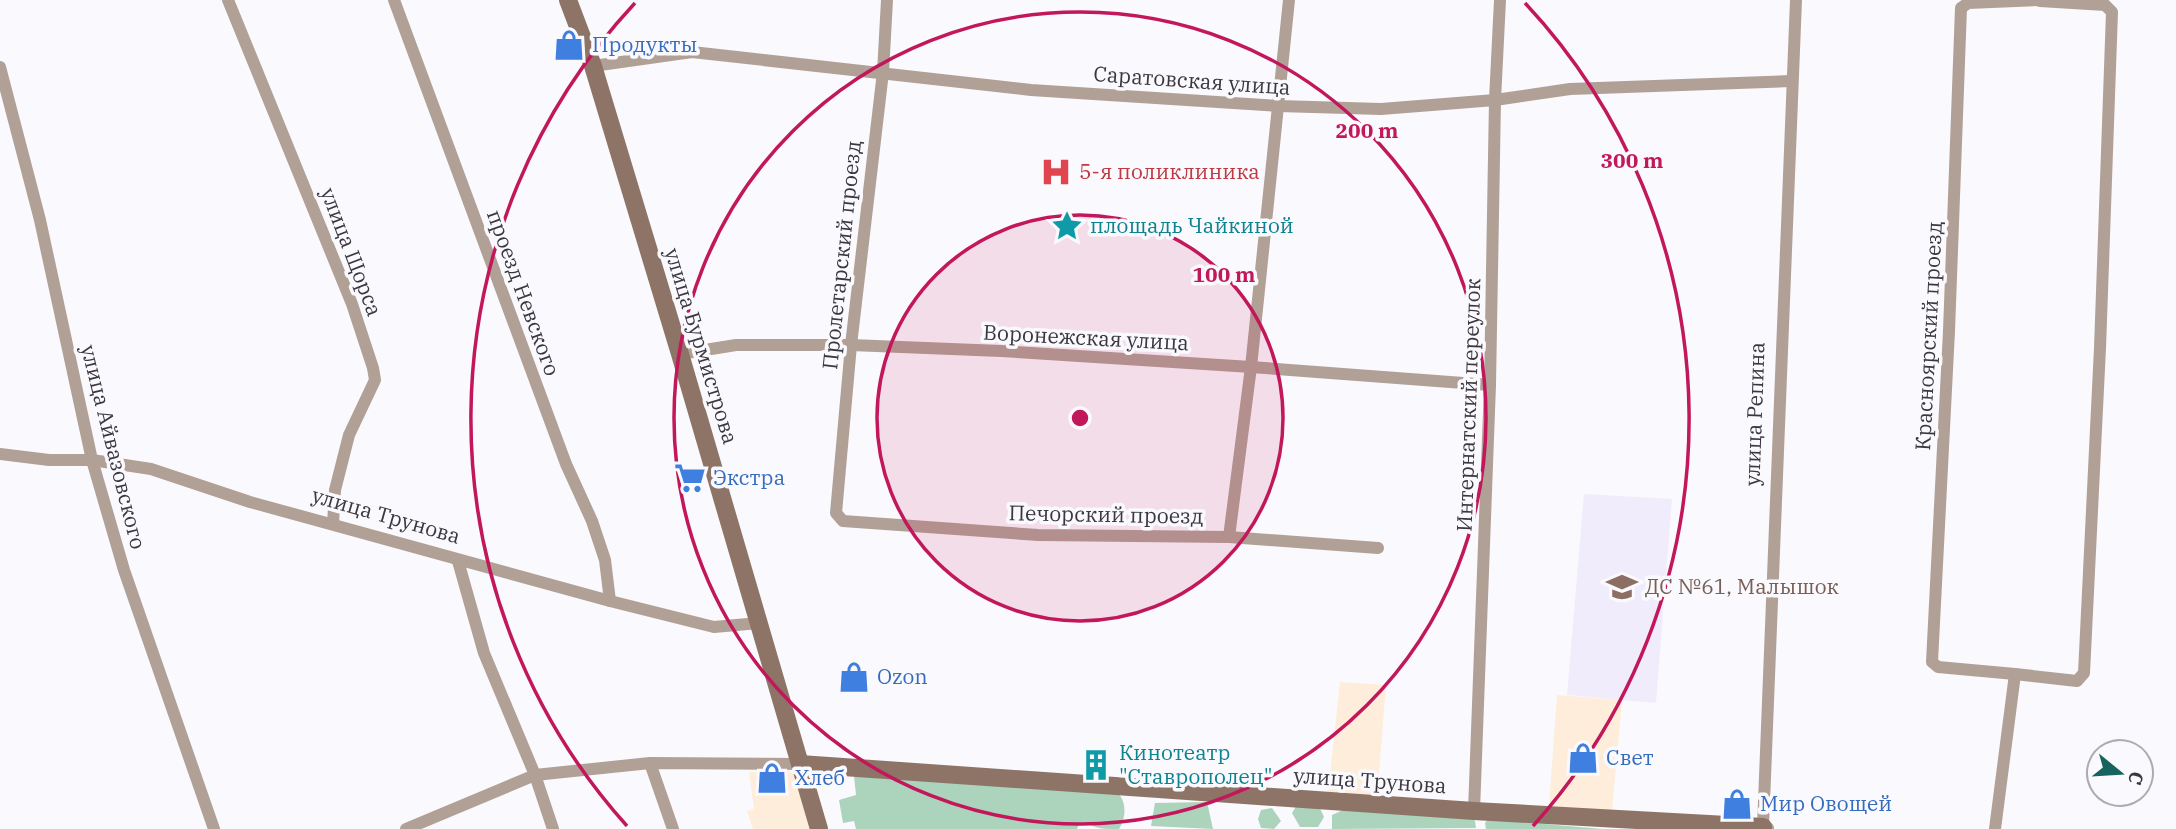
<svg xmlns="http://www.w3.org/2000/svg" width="2176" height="829" font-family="'IBM Plex Serif',serif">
<rect width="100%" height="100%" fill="#faf9fd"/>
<!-- commercial -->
<g fill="#feeddb">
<path d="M 1340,682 L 1386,685 L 1377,798 L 1328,794 Z"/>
<path d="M 1557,695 L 1622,700 L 1612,811 L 1549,806 Z"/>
<path d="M 789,771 L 794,774 L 811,829 L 753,829 L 747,811 L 754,809 L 749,772 Z"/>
</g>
<!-- built -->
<path fill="#f1ecfb" d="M 1584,494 L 1672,499 L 1656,703 L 1567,695 Z"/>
<!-- forest -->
<g fill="#acd4bc">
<path d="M 854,776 L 1118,793 C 1127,803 1126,818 1119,829 C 1105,829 1096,829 1084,822 L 1079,824 L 1077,829 L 856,829 L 854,821 L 843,823 L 839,800 L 856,795 Z"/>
<path d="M 1207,802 L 1213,829 L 1151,826 L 1155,803 Z"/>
<path d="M 1298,803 L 1319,806 L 1324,817 L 1318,827 L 1300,827 L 1292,813 Z"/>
<path d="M 1272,808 L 1281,821 L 1274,829 L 1261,828 L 1258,819 L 1261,810 Z"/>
<path d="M 1343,810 L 1470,816 L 1475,821 L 1476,828 L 1332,829 L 1332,815 Z"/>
<path d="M 1488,819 L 1603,829 L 1486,829 L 1485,823 Z"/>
</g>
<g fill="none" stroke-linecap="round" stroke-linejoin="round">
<!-- street -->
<g stroke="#b1a096" stroke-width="12">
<path d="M 228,0 L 352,304 L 373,368 L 375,380 L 349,435 L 335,490 L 333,524"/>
<path d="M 394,0 L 566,464 L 592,521 L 605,560 L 610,601"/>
<path d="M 887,0 L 883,72 L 851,345 L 836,513 L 843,521 L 1038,535 L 1229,537 L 1378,548"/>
<path d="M 593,66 L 692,52 L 1031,90 L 1278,106 L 1381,109 L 1495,100 L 1570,89 L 1791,81"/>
<path d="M 0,67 L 40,220 L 92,460 L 124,570 L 214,829"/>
<path d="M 680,354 L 736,345 L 851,345 L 1001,351 L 1251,367 L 1490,385"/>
<path d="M 0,454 L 49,460 L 92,460 L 151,469 L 250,502 L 610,601 L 714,627 L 759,623"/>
<path d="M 1229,537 L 1251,367 L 1289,0"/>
<path d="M 458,561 L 484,653 L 535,775 L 553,829"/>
<path d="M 2015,674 L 2077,681 L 2084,673 L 2100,348 L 2112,12 L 2105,5 L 2040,1"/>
<path d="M 650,763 L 673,829"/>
<path d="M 1474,811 L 1490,385 L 1495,100 L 1500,0"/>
<path d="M 1768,828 L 1763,827 L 1796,0"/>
<path d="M 406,829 L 535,775 L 650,763 L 800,764"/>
<path d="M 1995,829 L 2015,674 L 1938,667 L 1932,662 L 1949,331 L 1961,8 L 1968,3 L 2040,0"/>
</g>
<!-- secondary -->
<g stroke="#8d7467" stroke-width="18">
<path d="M 568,0 L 593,66 L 680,354 L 819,829"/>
<path d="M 800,764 L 1474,811 L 1763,827 L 1763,829"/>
</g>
</g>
<!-- distance rings -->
<circle cx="1080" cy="418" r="203" fill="#c2185b" fill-opacity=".12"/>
<g fill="none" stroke="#c2185b" stroke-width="3.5">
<circle cx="1080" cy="418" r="203"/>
<circle cx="1080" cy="418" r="406"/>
<path d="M627 826A609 609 0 0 1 635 3M1525 3A609 609 0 0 1 1533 826"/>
</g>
<!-- icons -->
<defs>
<symbol id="shop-bare" viewBox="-9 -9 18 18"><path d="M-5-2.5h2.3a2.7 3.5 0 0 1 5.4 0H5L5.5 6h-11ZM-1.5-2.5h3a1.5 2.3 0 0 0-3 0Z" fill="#3f7fe0" stroke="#faf9fd" stroke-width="2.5" paint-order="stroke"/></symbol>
<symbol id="hospital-bare" viewBox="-9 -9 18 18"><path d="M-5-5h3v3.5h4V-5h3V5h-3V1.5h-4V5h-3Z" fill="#e0444e" stroke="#faf9fd" stroke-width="2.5" paint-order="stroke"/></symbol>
<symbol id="sight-bare" viewBox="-9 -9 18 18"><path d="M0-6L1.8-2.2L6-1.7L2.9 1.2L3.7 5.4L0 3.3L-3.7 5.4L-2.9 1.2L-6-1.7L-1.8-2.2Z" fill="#0f9aa8" stroke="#faf9fd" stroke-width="2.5" paint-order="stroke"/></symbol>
<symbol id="supermarket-bare" viewBox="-9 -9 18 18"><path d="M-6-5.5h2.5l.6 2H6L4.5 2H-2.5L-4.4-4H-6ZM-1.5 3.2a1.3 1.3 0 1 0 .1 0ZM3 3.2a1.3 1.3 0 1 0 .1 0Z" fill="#3f7fe0" stroke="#faf9fd" stroke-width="2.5" paint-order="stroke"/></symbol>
<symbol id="school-bare" viewBox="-9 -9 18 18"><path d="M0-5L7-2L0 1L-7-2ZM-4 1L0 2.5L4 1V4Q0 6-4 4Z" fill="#8d6e63" stroke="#faf9fd" stroke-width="2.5" paint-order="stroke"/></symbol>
<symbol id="building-bare" viewBox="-9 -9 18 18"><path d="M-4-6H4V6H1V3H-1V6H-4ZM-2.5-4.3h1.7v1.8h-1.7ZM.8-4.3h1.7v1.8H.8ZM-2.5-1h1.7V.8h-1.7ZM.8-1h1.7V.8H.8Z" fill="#0f9aa8" stroke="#faf9fd" stroke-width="2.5" paint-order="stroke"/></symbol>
</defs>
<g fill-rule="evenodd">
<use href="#shop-bare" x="547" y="23" width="44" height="44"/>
<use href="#hospital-bare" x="1034" y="150" width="44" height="44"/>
<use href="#sight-bare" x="1045" y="204" width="44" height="44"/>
<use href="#supermarket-bare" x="668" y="456" width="44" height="44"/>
<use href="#school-bare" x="1600" y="565" width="44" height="44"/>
<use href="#shop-bare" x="832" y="655" width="44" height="44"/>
<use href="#shop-bare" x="1561" y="736" width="44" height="44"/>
<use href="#building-bare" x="1074" y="743" width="44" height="44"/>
<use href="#shop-bare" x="750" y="756" width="44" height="44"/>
<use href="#shop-bare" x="1715" y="782" width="44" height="44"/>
</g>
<g text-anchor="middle" stroke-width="7" stroke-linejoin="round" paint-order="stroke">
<!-- shop labels -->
<g font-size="21" fill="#366cbe" stroke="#faf9fd" text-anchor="start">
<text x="592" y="52">Продукты</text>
<text x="713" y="485">Экстра</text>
<text x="877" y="684">Ozon</text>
<text x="1606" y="765">Свет</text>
<text x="795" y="785">Хлеб</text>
<text x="1760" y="811">Мир Овощей</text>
</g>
<!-- street labels -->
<g font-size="21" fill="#3a373f" stroke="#faf9fd">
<text transform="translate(1192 81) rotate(4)" y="7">Саратовская улица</text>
<text transform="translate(351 252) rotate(69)" y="7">улица Щорса</text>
<text transform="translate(842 255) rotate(-84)" y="7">Пролетарский проезд</text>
<text transform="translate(523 293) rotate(70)" y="7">проезд Невского</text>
<text transform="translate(1929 336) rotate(-87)" y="7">Красноярский проезд</text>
<text transform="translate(1086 338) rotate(3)" y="7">Воронежская улица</text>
<text transform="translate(701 346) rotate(73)" y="7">улица Бурмистрова</text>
<text transform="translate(1469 405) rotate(-88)" y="7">Интернатский переулок</text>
<text transform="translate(1755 414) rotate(-88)" y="7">улица Репина</text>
<text transform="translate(113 447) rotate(76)" y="7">улица Айвазовского</text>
<text transform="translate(1106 515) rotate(1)" y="7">Печорский проезд</text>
<text transform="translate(386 516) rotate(16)" y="7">улица Трунова</text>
<text transform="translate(1370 781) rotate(4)" y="7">улица Трунова</text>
</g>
<!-- health labels -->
<g font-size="21" fill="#be3a42" stroke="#faf9fd" text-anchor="start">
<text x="1079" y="179">5-я поликлиника</text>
</g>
<!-- culture labels -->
<g font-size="21" fill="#0d838f" stroke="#faf9fd" text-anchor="start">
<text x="1090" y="233">площадь Чайкиной</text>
<text x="1119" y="760">Кинотеатр<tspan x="1119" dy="24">"Ставрополец"</tspan></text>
</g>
<!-- education labels -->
<g font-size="21" fill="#785e54" stroke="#faf9fd" text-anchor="start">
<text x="1645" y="594">ДС №61, Малышок</text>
</g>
</g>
<circle cx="1080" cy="418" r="10" fill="#c2185b" stroke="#faf9fd" stroke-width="3.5"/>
<g font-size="21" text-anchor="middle" font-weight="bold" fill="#c2185b" stroke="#faf9fd" stroke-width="7" stroke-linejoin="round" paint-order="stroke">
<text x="1367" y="138">200 m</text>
<text x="1632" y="168">300 m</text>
<text x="1224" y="282">100 m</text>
</g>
<!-- north arrow -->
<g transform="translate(2120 773) rotate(108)"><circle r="33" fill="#faf9fd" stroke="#adabb1" stroke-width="2"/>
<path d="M0-5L12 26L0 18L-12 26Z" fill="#17645e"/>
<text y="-10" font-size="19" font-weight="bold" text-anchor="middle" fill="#3a373f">С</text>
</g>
</svg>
